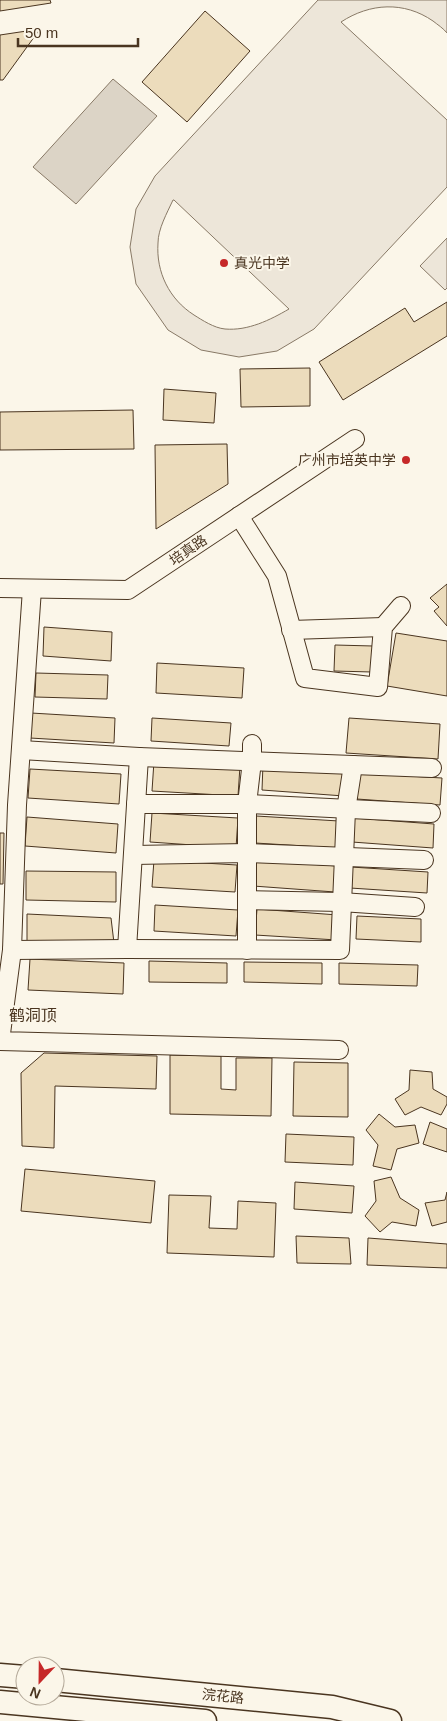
<svg xmlns="http://www.w3.org/2000/svg" width="447" height="1721" font-family="Arial,'Noto Sans SC',sans-serif">
<rect width="100%" height="100%" fill="#fbf6e9"/>
<!-- green -->
<g fill="#ede6d9" stroke="#887966" fill-rule="evenodd">
<path d="M 318,0 L 447,0 L 447,33 C 443,28 438,25 433,21 C 404,1 370,3 341,22 L 447,120 L 447,187 L 314,329 L 277,351 L 239,357 L 201,350 L 168,330 L 136,284 L 130,247 L 136,209 L 155,176 ZM 173,200 L 174,200 L 289,309 C 270,320 248,331 225,329 C 214,328 202,320 194,315 C 169,299 156,272 158,243 C 158,229 167,213 173,200 Z"/>
<path d="M 447,238 L 447,288 L 445,290 L 420,266 Z"/>
</g>
<!-- water -->
<path fill="#dcd4c6" stroke="#887966" d="M 113,79 L 157,116 L 76,204 L 33,167 Z"/>
<!-- building -->
<g fill="#ecdcbc" stroke="#4a3520">
<path d="M 0,0 L 50,0 L 51,3 L 0,11 Z"/>
<path d="M 205,11 L 250,51 L 187,122 L 142,82 Z"/>
<path d="M 40,29 L 3,80 L 0,80 L 0,35 Z"/>
<path d="M 447,302 L 447,336 L 343,400 L 319,362 L 405,308 L 414,322 Z"/>
<path d="M 310,368 L 310,406 L 241,407 L 240,369 Z"/>
<path d="M 164,389 L 216,393 L 214,423 L 163,420 Z"/>
<path d="M 133,410 L 134,449 L 0,450 L 0,412 Z"/>
<path d="M 227,444 L 228,484 L 156,529 L 155,445 Z"/>
<path d="M 447,584 L 447,626 L 434,611 L 439,607 L 430,598 Z"/>
<path d="M 44,627 L 112,632 L 111,661 L 43,656 Z"/>
<path d="M 396,633 L 447,641 L 447,696 L 387,686 Z"/>
<path d="M 335,645 L 373,646 L 372,672 L 334,671 Z"/>
<path d="M 157,663 L 244,668 L 242,698 L 156,693 Z"/>
<path d="M 36,673 L 108,675 L 107,699 L 35,697 Z"/>
<path d="M 31,713 L 115,718 L 114,743 L 30,738 Z"/>
<path d="M 152,718 L 231,723 L 229,746 L 151,741 Z"/>
<path d="M 349,718 L 440,724 L 438,759 L 346,753 Z"/>
<path d="M 154,761 L 240,766 L 238,796 L 152,791 Z"/>
<path d="M 263,764 L 346,769 L 344,796 L 262,790 Z"/>
<path d="M 30,769 L 121,774 L 119,804 L 28,798 Z"/>
<path d="M 358,773 L 442,778 L 440,805 L 357,799 Z"/>
<path d="M 152,813 L 238,818 L 236,848 L 150,842 Z"/>
<path d="M 256,816 L 339,821 L 338,848 L 255,843 Z"/>
<path d="M 27,817 L 118,824 L 116,853 L 25,846 Z"/>
<path d="M 354,818 L 434,824 L 433,848 L 352,842 Z"/>
<path d="M 0,833 L 4,833 L 3,884 L 0,884 Z"/>
<path d="M 154,860 L 237,865 L 235,892 L 152,887 Z"/>
<path d="M 255,860 L 337,866 L 335,892 L 253,886 Z"/>
<path d="M 351,867 L 428,872 L 427,893 L 350,888 Z"/>
<path d="M 26,871 L 116,872 L 116,902 L 26,900 Z"/>
<path d="M 155,905 L 238,910 L 236,936 L 154,931 Z"/>
<path d="M 257,909 L 338,915 L 337,940 L 255,935 Z"/>
<path d="M 27,914 L 111,918 L 114,943 L 27,945 Z"/>
<path d="M 357,916 L 421,919 L 421,942 L 356,939 Z"/>
<path d="M 30,959 L 124,963 L 123,994 L 28,990 Z"/>
<path d="M 149,961 L 227,963 L 227,983 L 149,982 Z"/>
<path d="M 244,962 L 322,963 L 322,984 L 244,982 Z"/>
<path d="M 339,963 L 418,965 L 417,986 L 339,984 Z"/>
<path d="M 44,1053 L 157,1056 L 156,1089 L 55,1086 L 54,1148 L 22,1146 L 21,1073 Z"/>
<path d="M 170,1055 L 221,1056 L 221,1089 L 236,1090 L 236,1058 L 272,1058 L 271,1116 L 170,1114 Z"/>
<path d="M 294,1062 L 348,1063 L 348,1117 L 293,1116 Z"/>
<path d="M 410,1070 L 432,1072 L 433,1089 L 447,1097 L 447,1104 L 441,1115 L 421,1107 L 405,1115 L 395,1099 L 409,1090 Z"/>
<path d="M 379,1114 L 395,1127 L 415,1125 L 419,1143 L 397,1149 L 391,1170 L 373,1166 L 378,1145 L 366,1130 Z"/>
<path d="M 430,1122 L 447,1129 L 447,1152 L 423,1144 Z"/>
<path d="M 286,1134 L 354,1137 L 353,1165 L 285,1162 Z"/>
<path d="M 25,1169 L 155,1181 L 151,1223 L 21,1211 Z"/>
<path d="M 391,1177 L 400,1198 L 419,1210 L 416,1226 L 392,1222 L 380,1232 L 365,1216 L 376,1201 L 374,1181 Z"/>
<path d="M 295,1182 L 354,1186 L 352,1213 L 294,1209 Z"/>
<path d="M 447,1192 L 447,1222 L 432,1226 L 425,1203 L 445,1200 Z"/>
<path d="M 169,1195 L 211,1196 L 209,1228 L 237,1229 L 238,1201 L 276,1203 L 274,1257 L 167,1253 Z"/>
<path d="M 296,1236 L 349,1238 L 351,1264 L 297,1263 Z"/>
<path d="M 368,1238 L 447,1244 L 447,1268 L 367,1265 Z"/>
</g>
<g fill="none" stroke-linecap="round" stroke-linejoin="round">
<defs>
<g id="minor">
<path d="M 239,516 L 277,576 L 305,678 L 378,687 L 383,627 L 401,606"/>
<path d="M 0,588 L 128,590 L 355,439"/>
<path d="M 32,589 L 17,805 L 12,950 L 0,1041 L 339,1050"/>
<path d="M 291,630 L 383,627"/>
<path d="M 21,750 L 139,757 L 432,768"/>
<path d="M 136,804 L 247,804 L 431,813"/>
<path d="M 133,855 L 247,853 L 424,860"/>
<path d="M 247,900 L 341,902 L 415,907"/>
<path d="M 127,949 L 139,757"/>
<path d="M 12,950 L 127,949 L 340,950 L 346,810 L 353,765"/>
<path d="M 247,950 L 247,804 L 252,761 L 252,744"/>
</g>
<g id="major">
<path d="M 0,1675 L 25,1677"/>
<path d="M 55,1680 L 332,1707 L 390,1721"/>
<path d="M 0,1702 L 205,1721"/>
</g>
</defs>
<!-- minor casing -->
<use href="#minor" stroke="#4a3520" stroke-width="20"/>
<!-- major casing -->
<use href="#major" stroke="#4a3520" stroke-width="25"/>
<!-- minor -->
<use href="#minor" stroke="#fbf6e9" stroke-width="18"/>
<!-- major -->
<use href="#major" stroke="#fbf6e9" stroke-width="22"/>
</g>
<!-- markers -->
<g fill="#c62828" stroke="#fbf6e9" stroke-width="2">
<circle cx="224" cy="263" r="5"/>
<circle cx="406" cy="460" r="5"/>
</g>
<g text-anchor="middle" stroke-width="4" stroke-linejoin="round" paint-order="stroke">
<!-- poi labels -->
<g font-size="14" fill="#4a3520" stroke="#fbf6e9" text-anchor="start">
<text x="234" y="268">真光中学</text>
<text x="396" y="465" text-anchor="end">广州市培英中学</text>
</g>
<!-- street labels -->
<g font-size="14" fill="#4a3520" stroke="#fbf6e9">
<text transform="translate(188 550) rotate(-34)" y="5">培真路</text>
<text transform="translate(223 1696) rotate(6)" y="5">浣花路</text>
</g>
<!-- quarter labels -->
<g font-size="16" fill="#4a3520" stroke="#fbf6e9">
<text x="33" y="1021">鹤洞顶</text>
</g>
</g>
<!-- north arrow -->
<g transform="translate(40 1681) rotate(202)"><circle r="24" fill="#fbf6e9" stroke="#b4a999"/>
<path d="M0-4L9 19L0 12L-9 19Z" fill="#c62828"/>
<text y="-8" font-size="14" font-weight="bold" text-anchor="middle" fill="#4a3520">N</text>
</g>
<!-- scale -->
<path d="M18 38v8h120v-8" fill="none" stroke="#4a3520" stroke-width="2.5"/>
<text x="25" y="38" font-size="15" fill="#4a3520" stroke="#fbf6e9" stroke-width="4" paint-order="stroke">50 m</text>
</svg>
